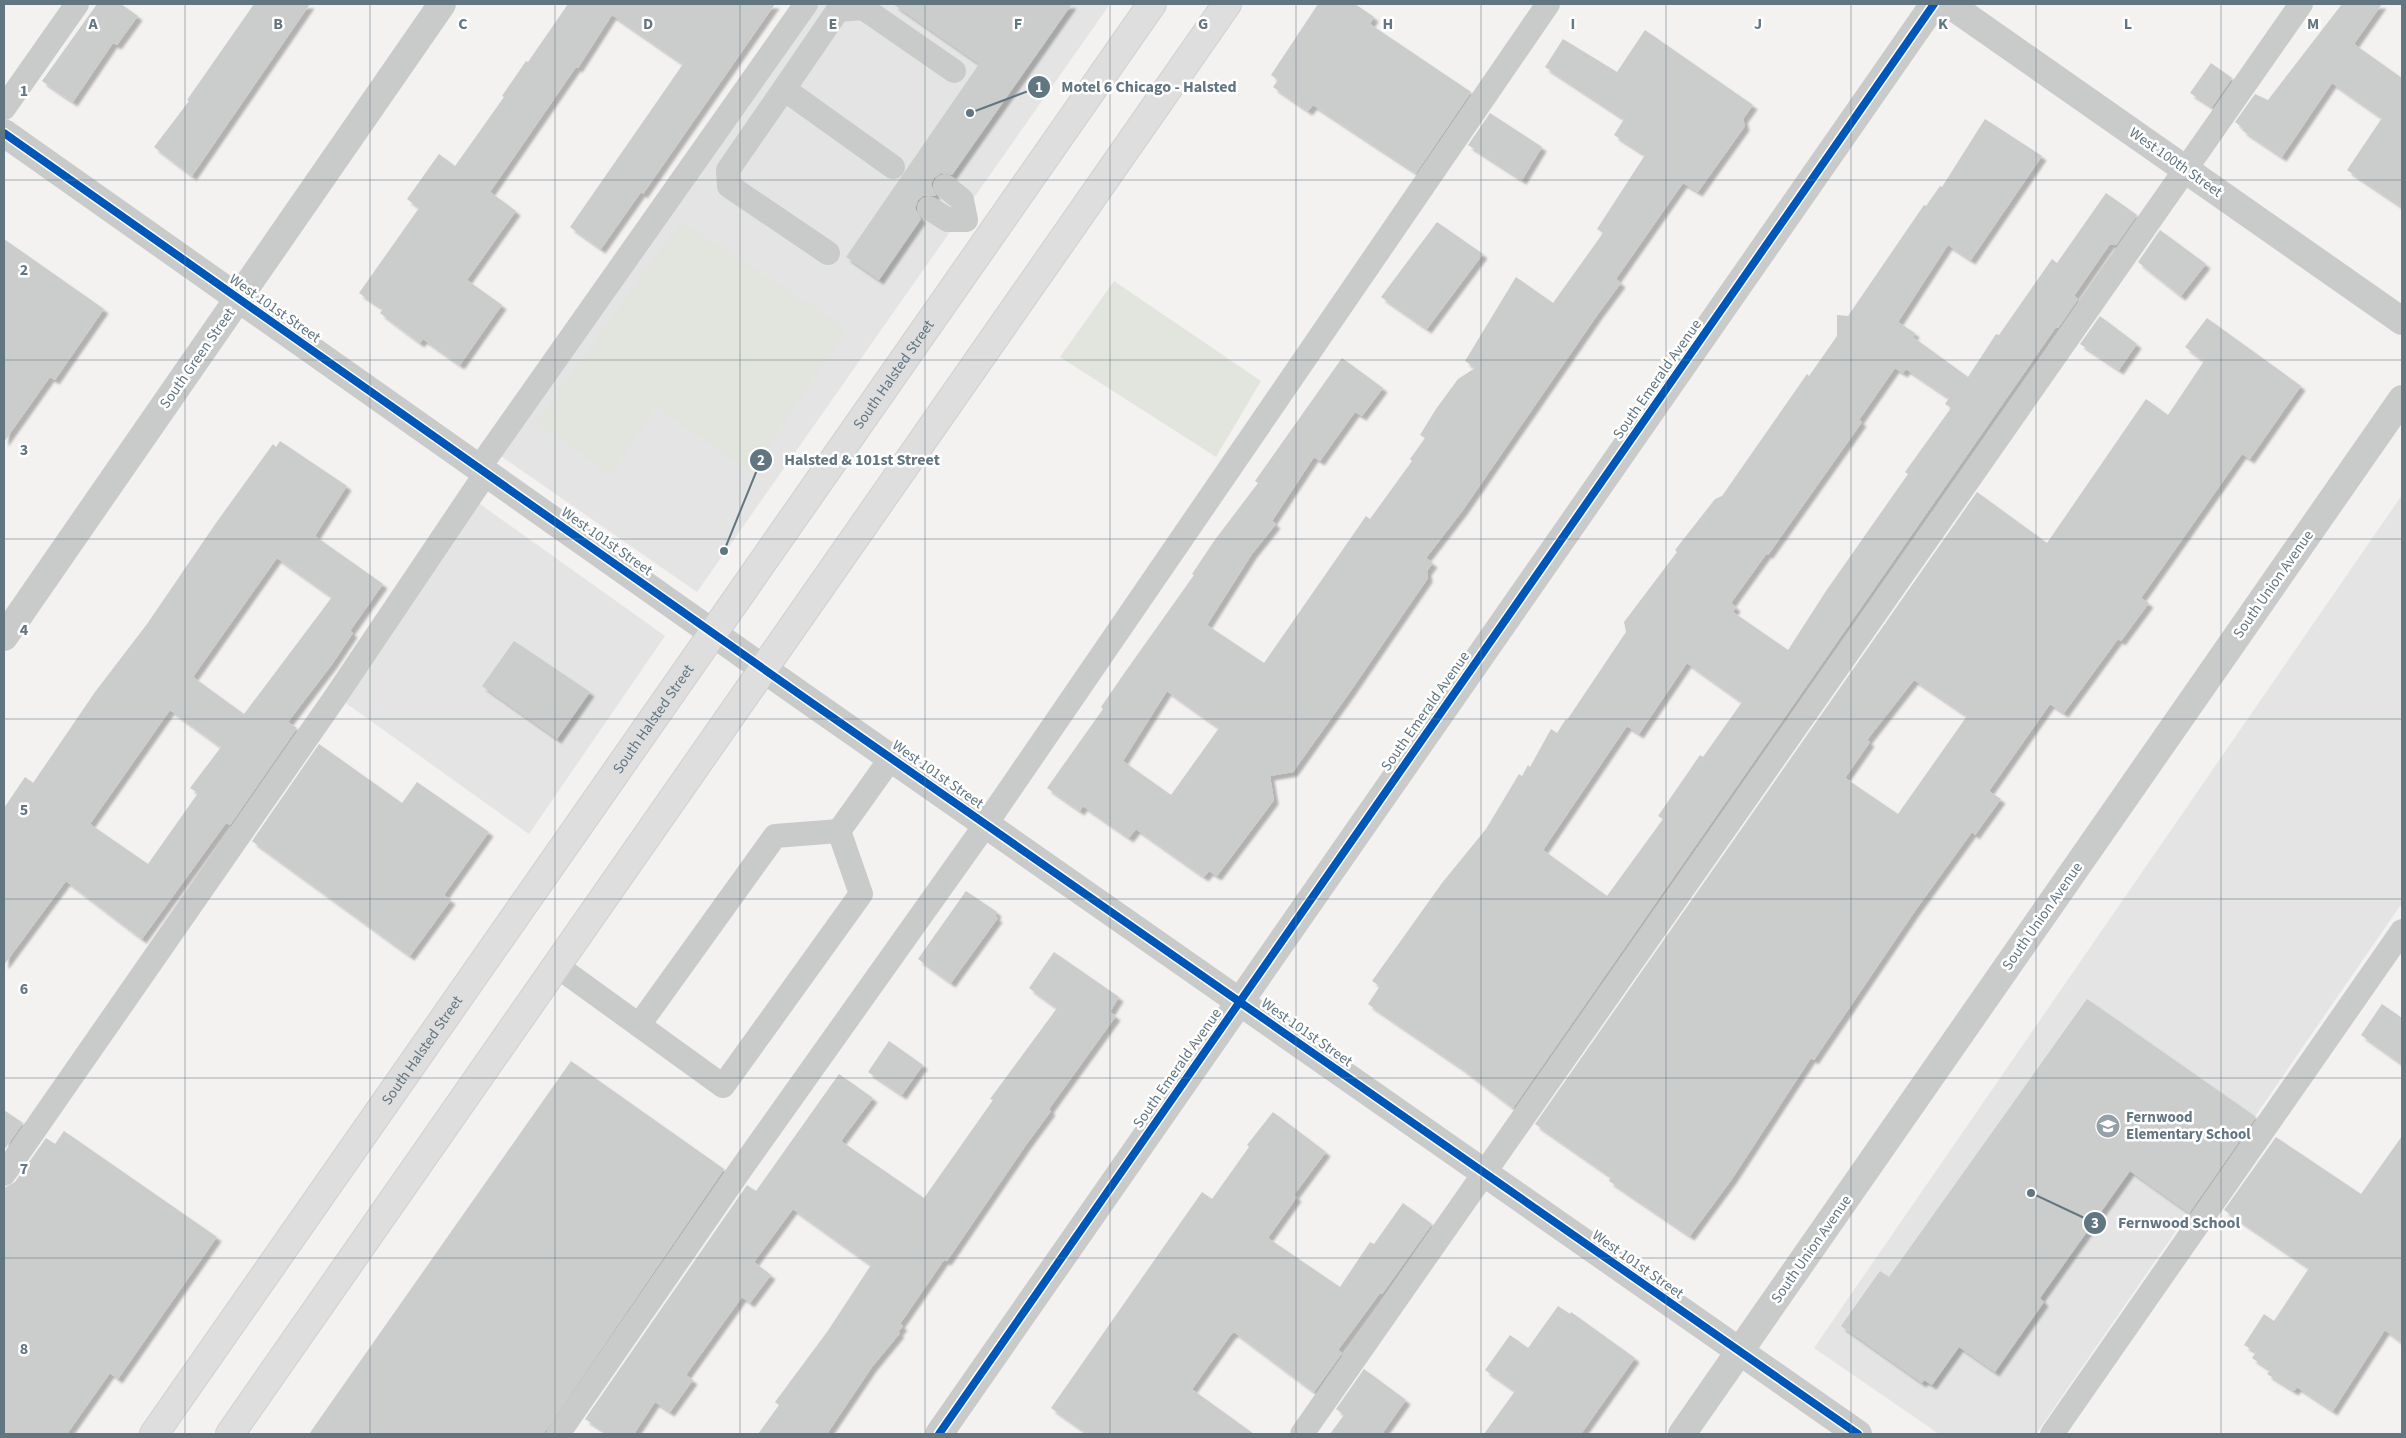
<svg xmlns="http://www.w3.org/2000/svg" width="2406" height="1438" font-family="'Source Sans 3',sans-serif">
<defs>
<filter id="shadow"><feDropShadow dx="4.5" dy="4.5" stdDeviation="1" flood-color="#0004"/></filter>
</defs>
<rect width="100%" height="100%" fill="#f3f2f0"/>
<!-- built -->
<g fill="#e3e4e3">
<path d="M 805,4 L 1110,4 L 697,592 L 492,450 Z"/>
<path d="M 2402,495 L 2402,903 L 2036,1434 L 1939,1434 L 1814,1348 Z"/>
<path d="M 470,497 L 665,636 L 529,834 L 336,696 Z"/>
</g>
<!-- green -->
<g fill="#e2e5de">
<path d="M 681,221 L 847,329 L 751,472 L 656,407 L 611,474 L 536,422 Z"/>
<path d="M 1114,281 L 1261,381 L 1216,457 L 1060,357 Z"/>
</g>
<!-- building -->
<g fill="#cbcccc" fill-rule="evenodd" filter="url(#shadow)">
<path d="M 97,4 L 121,4 L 138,16 L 117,45 L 113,43 L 73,102 L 42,81 Z"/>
<path d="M 254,4 L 310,4 L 192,176 L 154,147 L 189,101 L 187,100 Z"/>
<path d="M 568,4 L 775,4 L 643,194 L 641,192 L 601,249 L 570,227 L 683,64 L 612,15 L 578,68 L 576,67 L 490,192 L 516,211 L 467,280 L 502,305 L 460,365 L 423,339 L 420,343 L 380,313 L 383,309 L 359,293 L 419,208 L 407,199 L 439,154 L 455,166 L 504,97 L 502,96 L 526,61 L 528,62 Z"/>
<path d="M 893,4 L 1072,4 L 952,175 L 941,173 L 934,178 L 931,184 L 936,196 L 923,196 L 918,200 L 915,208 L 921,219 L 879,280 L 846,257 L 979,64 Z"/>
<path d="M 1318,4 L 1355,4 L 1374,17 L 1370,24 L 1471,92 L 1416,173 L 1313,105 L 1308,111 L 1273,87 L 1278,80 L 1271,75 Z"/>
<path d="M 2342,4 L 2382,4 L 2354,44 L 2402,78 L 2402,207 L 2347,170 L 2382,118 L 2332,83 L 2282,157 L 2242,130 L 2243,128 L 2235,122 L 2255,94 L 2268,100 Z"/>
<path d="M 1645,30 L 1753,105 L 1743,119 L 1745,126 L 1698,192 L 1683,183 L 1616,279 L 1621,283 L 1598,314 L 1463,510 L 1426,558 L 1433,563 L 1427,571 L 1428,578 L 1350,692 L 1293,772 L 1270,776 L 1274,800 L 1217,876 L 1209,871 L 1204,877 L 1136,829 L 1129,838 L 1083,806 L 1080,811 L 1047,788 L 1103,709 L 1101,707 L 1123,675 L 1194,575 L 1192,574 L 1214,541 L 1258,483 L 1255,481 L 1267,464 L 1342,358 L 1383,388 L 1362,416 L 1355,412 L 1320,461 L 1314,457 L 1272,521 L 1276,524 L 1252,554 L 1207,625 L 1264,663 L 1366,516 L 1370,519 L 1412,461 L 1410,459 L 1425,438 L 1420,435 L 1436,409 L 1458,379 L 1475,368 L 1465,361 L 1516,277 L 1553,303 L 1603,233 L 1597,229 L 1645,155 L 1614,135 L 1624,119 L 1545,67 L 1563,39 L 1617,72 ZM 1167,691 L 1219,728 L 1171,795 L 1123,761 Z"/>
<path d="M 2211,63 L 2232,78 L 2212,107 L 2190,93 Z"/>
<path d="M 1490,113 L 1542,147 L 1522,180 L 1468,145 Z"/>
<path d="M 1985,119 L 2042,156 L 1971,260 L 1948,245 L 1898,322 L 1915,333 L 1913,337 L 1968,377 L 1996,334 L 1999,335 L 2052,259 L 2057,263 L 2106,193 L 2137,215 L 2116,245 L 2110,244 L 2074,296 L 2078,299 L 2058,328 L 2056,327 L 1513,1108 L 1460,1067 L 1368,1004 L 1380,986 L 1372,981 L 1442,883 L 1486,829 L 1519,774 L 1522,776 L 1528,765 L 1530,767 L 1551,729 L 1557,733 L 1566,719 L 1567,720 L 1626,632 L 1624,622 L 1677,552 L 1675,550 L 1715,499 L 1722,496 L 1807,374 L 1809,376 L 1837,336 L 1837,315 L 1848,316 L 1924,205 L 1926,206 L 1940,186 L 1942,187 ZM 1895,368 L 1903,373 L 1906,369 L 1949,398 L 1945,404 L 1951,408 L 1905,472 L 1908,474 L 1826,591 L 1788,650 L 1733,612 L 1736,607 L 1731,603 L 1767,553 L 1768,555 L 1862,422 L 1859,420 ZM 1687,663 L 1742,702 L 1703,757 L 1700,755 L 1658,816 L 1663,819 L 1607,896 L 1543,850 L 1627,726 L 1639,734 Z"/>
<path d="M 1437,222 L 1483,254 L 1427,329 L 1381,297 Z"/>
<path d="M 2160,230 L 2206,264 L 2181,296 L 2138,262 Z"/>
<path d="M 4,239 L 104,309 L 55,380 L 50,377 L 4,442 Z"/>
<path d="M 2100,316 L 2137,344 L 2119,370 L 2080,344 Z"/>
<path d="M 2207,318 L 2301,386 L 2250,459 L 2242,454 L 2172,554 L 2141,598 L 2149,603 L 2121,641 L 2118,639 L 2064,713 L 2050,704 L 1989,791 L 2001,799 L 1975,835 L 1972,832 L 1915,911 L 1814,1060 L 1811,1058 L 1732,1179 L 1690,1236 L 1609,1181 L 1611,1177 L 1535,1124 L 1977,492 L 2047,543 L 2146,399 L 2168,415 L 2204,361 L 2185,347 ZM 1914,680 L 1967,716 L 1898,814 L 1845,778 L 1870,742 L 1867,740 Z"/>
<path d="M 280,441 L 347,486 L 315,536 L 383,584 L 350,631 L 353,633 L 333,663 L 288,722 L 297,728 L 230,825 L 226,823 L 142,939 L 66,881 L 4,965 L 4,808 L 25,777 L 33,783 L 95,692 L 147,624 L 216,523 L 273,444 L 276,447 ZM 277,558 L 332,597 L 244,714 L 193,677 ZM 170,710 L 221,747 L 190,788 L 198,793 L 148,864 L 90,824 Z"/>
<path d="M 514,641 L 590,692 L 557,739 L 482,686 Z"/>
<path d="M 319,744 L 402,803 L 417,782 L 489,832 L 444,895 L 451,900 L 410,956 L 252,841 Z"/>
<path d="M 966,891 L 997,912 L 995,916 L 998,918 L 951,983 L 918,959 Z"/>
<path d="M 1054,952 L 1119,997 L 1110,1012 L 1116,1016 L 1049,1109 L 1051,1111 L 1026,1145 L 947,1261 L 944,1260 L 900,1324 L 903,1326 L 898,1332 L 900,1333 L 872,1367 L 827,1434 L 758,1434 L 779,1405 L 775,1402 L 827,1332 L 871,1265 L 793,1209 L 754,1262 L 771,1275 L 750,1303 L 742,1297 L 686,1375 L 693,1380 L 670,1412 L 655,1402 L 634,1434 L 608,1434 L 585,1419 L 747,1185 L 756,1191 L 839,1074 L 873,1098 L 841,1141 L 924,1198 L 993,1100 L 990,1099 L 1057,1008 L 1029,988 Z"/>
<path d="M 2087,999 L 2256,1117 L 2189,1213 L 2130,1171 L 2040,1298 L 2044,1302 L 1995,1372 L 1959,1347 L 1932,1385 L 1924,1380 L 1922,1383 L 1841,1326 L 1880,1271 L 1889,1277 Z"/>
<path d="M 2382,1004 L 2402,1018 L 2402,1064 L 2361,1035 Z"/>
<path d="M 889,1041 L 923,1065 L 902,1095 L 868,1072 Z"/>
<path d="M 571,1061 L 724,1169 L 543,1434 L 309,1434 Z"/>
<path d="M 4,1110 L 23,1123 L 4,1150 Z"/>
<path d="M 1273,1112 L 1326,1152 L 1294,1195 L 1297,1197 L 1268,1238 L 1340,1287 L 1370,1242 L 1374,1244 L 1403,1203 L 1432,1224 L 1382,1294 L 1380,1293 L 1338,1350 L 1342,1353 L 1314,1392 L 1234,1332 L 1230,1336 L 1193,1388 L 1193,1390 L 1254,1434 L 1088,1434 L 1051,1408 L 1202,1192 L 1212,1199 L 1249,1147 L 1247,1145 Z"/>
<path d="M 64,1131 L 217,1237 L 118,1379 L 110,1373 L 67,1434 L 4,1434 L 4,1188 L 15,1182 L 46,1138 L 55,1144 Z"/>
<path d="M 2402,1136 L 2402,1343 L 2385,1330 L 2333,1411 L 2297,1387 L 2294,1391 L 2267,1374 L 2270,1370 L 2252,1358 L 2256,1352 L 2244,1345 L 2264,1314 L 2274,1321 L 2309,1268 L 2224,1210 L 2276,1137 L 2361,1194 Z"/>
<path d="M 1558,1306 L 1570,1314 L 1571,1312 L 1635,1358 L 1581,1434 L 1484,1434 L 1515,1391 L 1485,1370 L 1510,1335 L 1528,1348 Z"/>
<path d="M 1364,1369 L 1406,1400 L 1382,1434 L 1330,1434 L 1344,1415 L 1336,1409 Z"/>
</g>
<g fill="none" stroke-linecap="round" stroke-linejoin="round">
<defs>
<g id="primary">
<path id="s1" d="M 154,1434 L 1152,4"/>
<path d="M 230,1434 L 1227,4"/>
</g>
</defs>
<!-- primary casing -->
<use href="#primary" stroke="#cfd0cf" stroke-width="30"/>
<!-- lane -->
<g stroke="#c9cbcb" stroke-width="24">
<path d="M 784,89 L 728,170 L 729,186 L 828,253"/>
<path d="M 4,108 L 77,4"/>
<path d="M 893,167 L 784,89 L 838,10 L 863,8 L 954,71"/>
<path d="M 929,208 L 948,220 L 966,220 L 962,200 L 945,186"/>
<path d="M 479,468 L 806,4"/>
<path d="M 839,831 L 891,758"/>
<path d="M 557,966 L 723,1086 L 861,894 L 839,831"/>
<path d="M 639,1025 L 775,836 L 839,831"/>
<path d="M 4,1174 L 336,696 L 486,473"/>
<path d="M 558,1434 L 743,1166 L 986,824 L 1548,4"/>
<path d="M 1302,1434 L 2301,4"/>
<path d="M 2052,1434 L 2402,931"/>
</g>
<!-- street -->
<g stroke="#c9cbcb" stroke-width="28">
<path d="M 1949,4 L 2402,321"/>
<path d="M 4,133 L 802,696 L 1858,1434"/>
<path d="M 4,637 L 442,4"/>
<path d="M 939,1434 L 1934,4"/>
<path d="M 1682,1434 L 2402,399"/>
</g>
<!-- primary -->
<use href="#primary" stroke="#dededf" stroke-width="28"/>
<defs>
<g id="cycleway">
<path d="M 4,133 L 802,696 L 1858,1434"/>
<path d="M 939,1434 L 1934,4"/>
</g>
</defs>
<!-- cycleway casing -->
<use href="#cycleway" stroke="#fff" stroke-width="11"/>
<!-- cycleway -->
<use href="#cycleway" stroke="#0057b8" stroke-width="8"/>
</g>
<!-- grid -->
<path fill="none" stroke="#627681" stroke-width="1" stroke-opacity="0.55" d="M 185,4 L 185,1434M 370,4 L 370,1434M 555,4 L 555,1434M 740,4 L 740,1434M 925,4 L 925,1434M 1110,4 L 1110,1434M 1296,4 L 1296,1434M 1481,4 L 1481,1434M 1666,4 L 1666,1434M 1851,4 L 1851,1434M 2036,4 L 2036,1434M 2221,4 L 2221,1434M 4,180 L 2402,180M 4,360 L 2402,360M 4,539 L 2402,539M 4,719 L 2402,719M 4,899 L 2402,899M 4,1078 L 2402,1078M 4,1258 L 2402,1258"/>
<!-- icons -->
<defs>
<symbol id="school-disc" viewBox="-11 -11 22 22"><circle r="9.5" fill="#95a1a8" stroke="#fff"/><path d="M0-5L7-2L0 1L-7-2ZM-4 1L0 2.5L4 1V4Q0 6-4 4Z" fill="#fff"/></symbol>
</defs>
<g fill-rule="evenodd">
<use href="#school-disc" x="2094" y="1112" width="28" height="28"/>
</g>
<g text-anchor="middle" stroke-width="5" stroke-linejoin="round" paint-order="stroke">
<!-- street labels -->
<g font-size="15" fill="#627681" stroke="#fff">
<text transform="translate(2176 162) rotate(35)" y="5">West 100th Street</text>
<text transform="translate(275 308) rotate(35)" y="5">West 101st Street</text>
<text transform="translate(197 358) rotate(-55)" y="5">South Green Street</text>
<text dy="5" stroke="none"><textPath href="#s1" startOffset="1292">South Halsted Street</textPath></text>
<text transform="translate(1657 379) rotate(-55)" y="5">South Emerald Avenue</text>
<text transform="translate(607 541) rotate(35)" y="5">West 101st Street</text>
<text transform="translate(2273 584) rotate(-55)" y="5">South Union Avenue</text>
<text transform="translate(1425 711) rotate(-55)" y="5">South Emerald Avenue</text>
<text dy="5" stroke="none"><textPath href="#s1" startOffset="872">South Halsted Street</textPath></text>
<text transform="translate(938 774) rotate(35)" y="5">West 101st Street</text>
<text transform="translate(2042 916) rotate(-55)" y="5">South Union Avenue</text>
<text transform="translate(1307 1032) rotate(35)" y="5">West 101st Street</text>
<text dy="5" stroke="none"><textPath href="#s1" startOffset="468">South Halsted Street</textPath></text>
<text transform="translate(1177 1068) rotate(-55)" y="5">South Emerald Avenue</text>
<text transform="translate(1811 1249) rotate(-55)" y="5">South Union Avenue</text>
<text transform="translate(1638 1264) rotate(35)" y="5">West 101st Street</text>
</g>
<!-- poi labels -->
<g font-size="15" font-weight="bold" fill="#627681" stroke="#fff" text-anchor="start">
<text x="2126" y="1122">Fernwood<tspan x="2126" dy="17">Elementary School</tspan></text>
</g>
</g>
<g font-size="16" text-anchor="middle" font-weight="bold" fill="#627681" stroke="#fff" stroke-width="5" stroke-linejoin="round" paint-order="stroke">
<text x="93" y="29">A</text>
<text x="278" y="29">B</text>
<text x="463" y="29">C</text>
<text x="648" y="29">D</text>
<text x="833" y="29">E</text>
<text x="1018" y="29">F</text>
<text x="1203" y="29">G</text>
<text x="1388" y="29">H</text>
<text x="1573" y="29">I</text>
<text x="1758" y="29">J</text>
<text x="1943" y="29">K</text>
<text x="2128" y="29">L</text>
<text x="2313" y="29">M</text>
<text x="24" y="96">1</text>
<text x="24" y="275">2</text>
<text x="24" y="455">3</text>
<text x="24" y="635">4</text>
<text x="24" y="815">5</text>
<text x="24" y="994">6</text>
<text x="24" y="1174">7</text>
<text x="24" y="1354">8</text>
</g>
<!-- callouts -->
<path fill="none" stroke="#627681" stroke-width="2" d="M970 113L1039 87M724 551L761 460M2031 1193L2095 1223"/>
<g fill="#627681" stroke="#fff" stroke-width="2">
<circle cx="970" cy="113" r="5"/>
<circle cx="724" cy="551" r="5"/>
<circle cx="2031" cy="1193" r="5"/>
<circle cx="1039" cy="87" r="12"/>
<circle cx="761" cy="460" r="12"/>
<circle cx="2095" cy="1223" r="12"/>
</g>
<g font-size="15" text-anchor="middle" font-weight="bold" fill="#fff">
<text x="1039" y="92">1</text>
<text x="761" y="465">2</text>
<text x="2095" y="1228">3</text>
</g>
<g font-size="16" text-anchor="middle" font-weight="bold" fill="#627681" stroke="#fff" stroke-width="5" stroke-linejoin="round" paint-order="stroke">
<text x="1149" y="92">Motel 6 Chicago - Halsted</text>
<text x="862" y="465">Halsted &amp; 101st Street</text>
<text x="2179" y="1228">Fernwood School</text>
</g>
<!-- border -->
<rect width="2406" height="1438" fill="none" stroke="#627681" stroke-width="10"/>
</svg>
